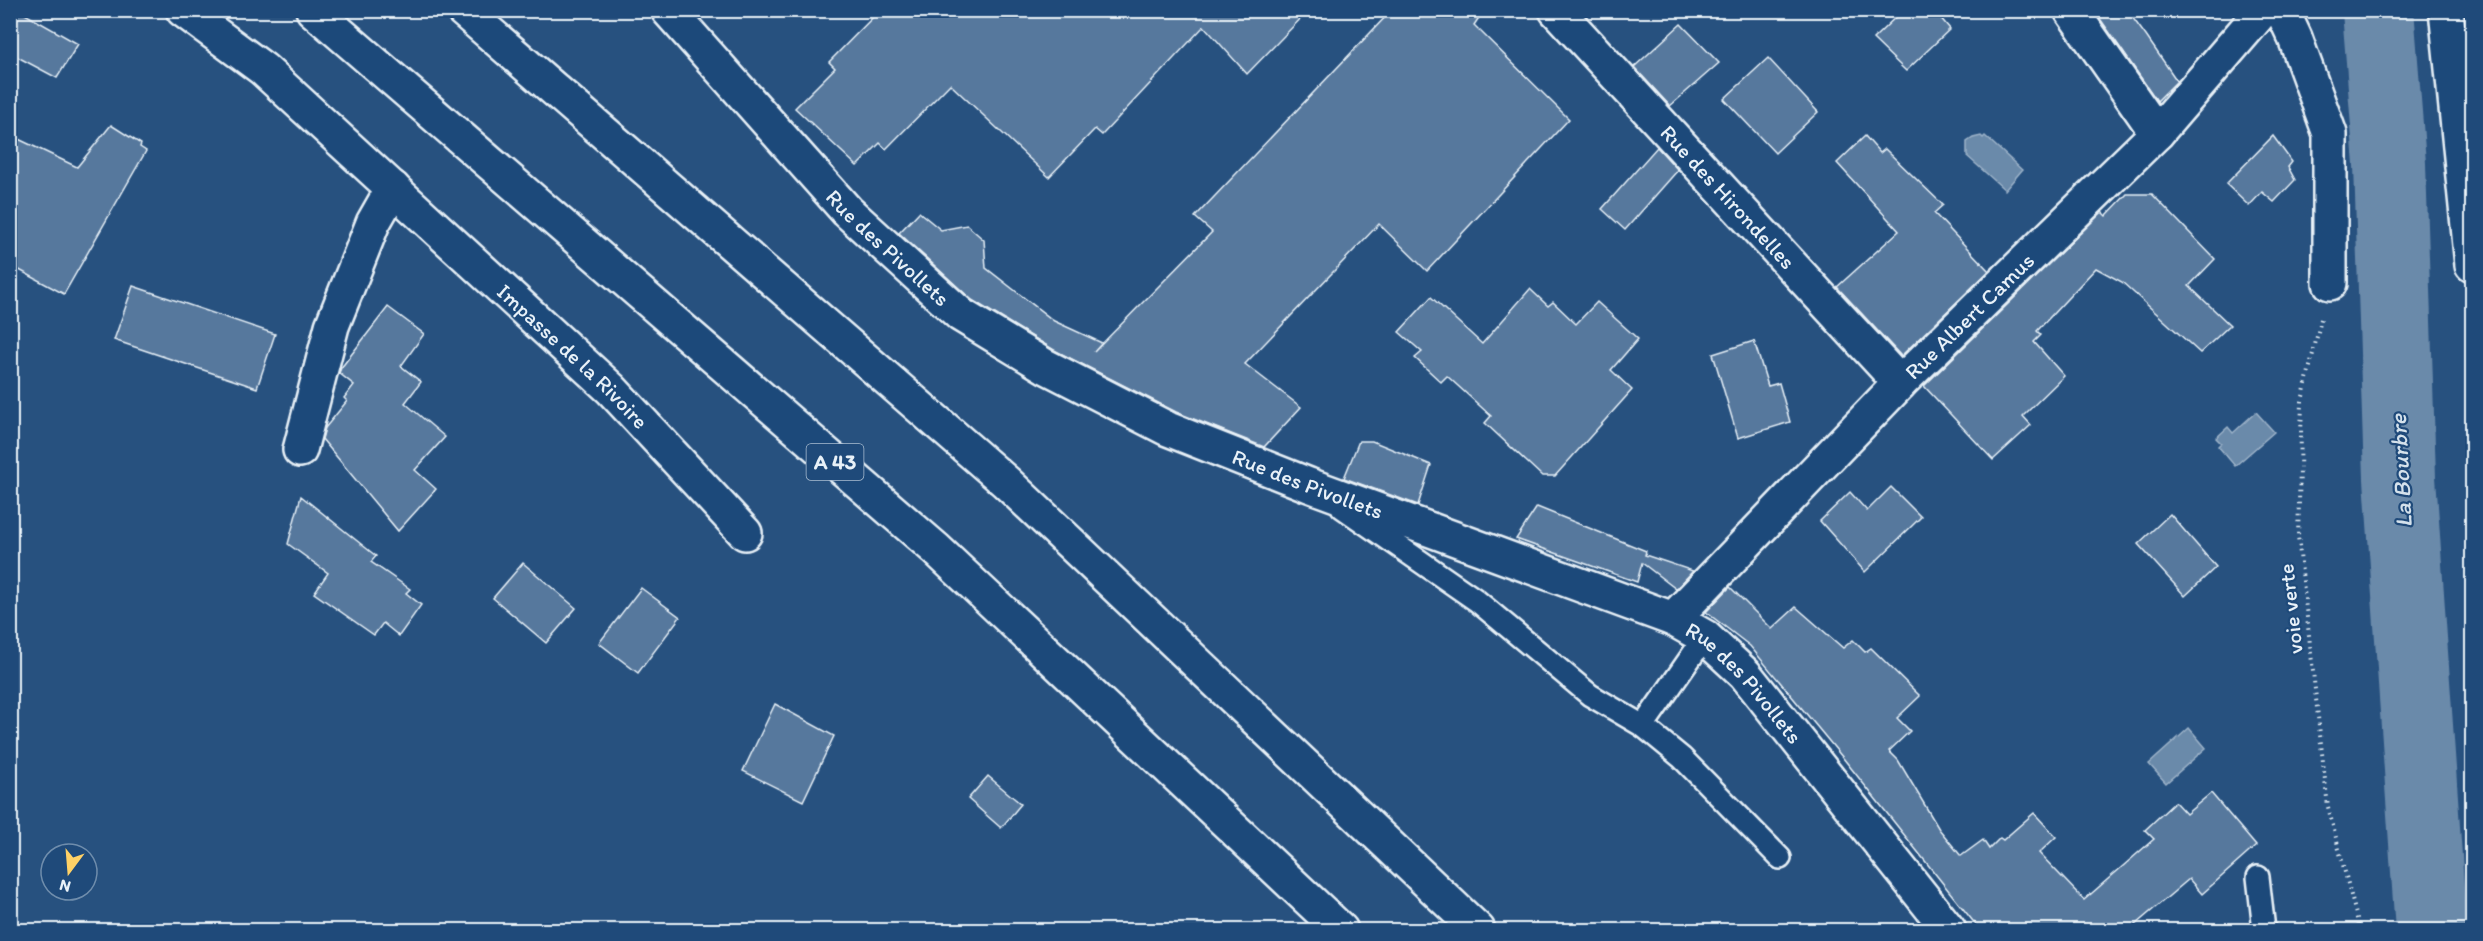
<svg xmlns="http://www.w3.org/2000/svg" width="2483" height="941" font-family="Itim,sans-serif">
<rect width="100%" height="100%" fill="#27517f"/>
<filter id="ink" filterUnits="userSpaceOnUse"><feTurbulence type="fractalNoise" baseFrequency=".0167" numOctaves="2"/><feDisplacementMap in="SourceGraphic" scale="12" xChannelSelector="R" yChannelSelector="G"/><feConvolveMatrix kernelMatrix="1 2 1 2 8 2 1 2 1" color-interpolation-filters="sRGB"/></filter>
<g filter="url(#ink)">
<!-- water -->
<g fill="#6b8aaa" stroke="#9db3c9" stroke-width="1.5">
<path d="M 1981,136 L 1983,138 L 1985,136 L 2022,170 L 2005,190 L 1967,156 L 1967,142 L 1973,138 Z"/>
<path d="M 2256,412 L 2274,432 L 2235,466 L 2218,446 L 2221,443 L 2216,438 L 2228,427 L 2233,433 Z"/>
<path d="M 2189,728 L 2206,748 L 2166,783 L 2149,764 Z"/>
</g>
<g fill="none" stroke-linecap="round" stroke-linejoin="round">
<!-- river -->
<path stroke="#6b8aaa" stroke-width="72" d="M 2378,10 L 2390,164 L 2400,478 L 2431,930"/>
</g>
<!-- building -->
<g fill="#57789d" stroke="#e8f1f8" stroke-width="1.5">
<path d="M 10,10 L 18,10 L 78,44 L 57,78 L 10,53 Z"/>
<path d="M 880,10 L 1309,10 L 1247,74 L 1204,26 L 1102,135 L 1095,129 L 1049,177 L 950,84 L 886,149 L 880,143 L 857,166 L 795,108 L 835,68 L 829,62 Z"/>
<path d="M 1392,10 L 1484,10 L 1474,25 L 1569,119 L 1427,271 L 1379,224 L 1245,364 L 1301,407 L 1264,447 L 1176,412 L 1054,350 L 972,300 L 899,233 L 919,212 L 941,230 L 967,225 L 984,240 L 986,268 L 1054,321 L 1102,343 L 1094,352 L 1212,232 L 1195,217 Z"/>
<path d="M 1903,10 L 1934,10 L 1950,29 L 1906,71 L 1873,39 Z"/>
<path d="M 2094,10 L 2127,10 L 2146,36 L 2177,81 L 2157,101 Z"/>
<path d="M 1681,24 L 1719,63 L 1670,106 L 1634,67 Z"/>
<path d="M 1768,58 L 1818,112 L 1775,153 L 1724,99 Z"/>
<path d="M 111,125 L 141,144 L 140,147 L 146,151 L 64,294 L 10,265 L 10,135 L 77,167 Z"/>
<path d="M 1865,136 L 1880,153 L 1885,149 L 1943,205 L 1934,213 L 1989,271 L 1901,356 L 1837,287 L 1899,231 L 1837,163 Z"/>
<path d="M 2273,136 L 2292,162 L 2288,167 L 2295,180 L 2274,202 L 2262,192 L 2249,206 L 2226,184 Z"/>
<path d="M 1657,147 L 1678,170 L 1625,230 L 1602,209 Z"/>
<path d="M 2127,194 L 2152,194 L 2215,259 L 2189,286 L 2230,325 L 2200,353 L 2122,282 L 2096,268 L 2037,331 L 2041,335 L 2034,342 L 2064,376 L 2023,416 L 2031,425 L 1993,460 L 1924,386 L 2102,212 L 2106,216 Z"/>
<path d="M 133,286 L 275,334 L 257,388 L 114,340 Z"/>
<path d="M 1530,289 L 1548,306 L 1553,302 L 1576,324 L 1597,302 L 1638,339 L 1611,370 L 1632,390 L 1555,476 L 1542,476 L 1485,423 L 1491,416 L 1447,376 L 1441,382 L 1415,358 L 1422,352 L 1399,332 L 1431,297 L 1482,344 Z"/>
<path d="M 388,307 L 424,334 L 401,366 L 421,382 L 405,403 L 445,437 L 415,470 L 436,489 L 398,531 L 322,439 L 325,428 L 347,401 L 344,398 L 354,385 L 339,373 L 341,368 Z"/>
<path d="M 1754,341 L 1768,386 L 1779,383 L 1790,422 L 1738,438 L 1713,354 Z"/>
<path d="M 1359,441 L 1372,441 L 1431,465 L 1418,505 L 1344,478 Z"/>
<path d="M 1891,487 L 1921,517 L 1865,572 L 1820,521 L 1850,492 L 1867,511 Z"/>
<path d="M 301,496 L 376,556 L 371,562 L 410,589 L 406,593 L 421,605 L 399,636 L 383,623 L 374,635 L 314,593 L 328,573 L 288,544 Z"/>
<path d="M 1537,507 L 1646,551 L 1645,555 L 1693,571 L 1676,589 L 1642,563 L 1637,582 L 1516,539 Z"/>
<path d="M 2170,514 L 2216,567 L 2185,596 L 2138,544 Z"/>
<path d="M 523,563 L 576,608 L 546,643 L 493,598 Z"/>
<path d="M 1730,587 L 1772,629 L 1796,607 L 1843,648 L 1853,640 L 1865,652 L 1871,648 L 1920,696 L 1897,718 L 1910,731 L 1889,751 L 1898,760 L 1939,829 L 1961,856 L 1983,840 L 1989,849 L 2000,838 L 2003,840 L 2034,813 L 2056,837 L 2039,853 L 2084,900 L 2154,839 L 2145,830 L 2175,802 L 2186,814 L 2211,793 L 2256,846 L 2202,894 L 2189,879 L 2129,930 L 1980,930 L 1843,758 L 1750,646 L 1706,612 Z"/>
<path d="M 641,588 L 680,617 L 638,673 L 599,643 Z"/>
<path d="M 775,704 L 834,736 L 803,801 L 743,771 Z"/>
<path d="M 988,776 L 1021,804 L 1001,828 L 968,799 Z"/>
</g>
<g fill="none" stroke-linecap="round" stroke-linejoin="round">
<defs>
<g id="service">
<path d="M 1342,507 L 1476,600 L 1590,695 L 1643,726 L 1682,758 L 1780,858"/>
<path d="M 1643,726 L 1705,637"/>
<path d="M 2258,877 L 2264,930"/>
</g>
<g id="minor">
<path id="s1" d="M 183,10 L 263,69 L 611,389 L 745,533"/>
<path id="s2" d="M 668,10 L 847,211 L 961,315 L 1045,366 L 1168,429 L 1309,485 L 1673,619 L 1705,637 L 1745,674 L 1949,930"/>
<path id="s3" d="M 1556,10 L 1900,383"/>
<path d="M 2071,10 L 2157,133"/>
<path d="M 2282,10 L 2295,38 L 2330,134 L 2330,283"/>
<path d="M 2446,10 L 2472,265"/>
<path d="M 300,450 L 332,326 L 373,223 L 393,188"/>
<path id="s4" d="M 1673,619 L 1900,383 L 2157,133 L 2263,10"/>
</g>
<g id="motorway">
<path d="M 313,10 L 936,549 L 1341,930"/>
<path d="M 463,10 L 1006,482 L 1478,930"/>
</g>
</defs>
<!-- service casing -->
<use href="#service" stroke="#e8f1f8" stroke-width="26"/>
<!-- minor casing -->
<use href="#minor" stroke="#e8f1f8" stroke-width="38"/>
<!-- motorway casing -->
<use href="#motorway" stroke="#e8f1f8" stroke-width="38"/>
<!-- path -->
<g stroke="#e8f1f8" stroke-width="4" stroke-dasharray="1.5 4.5" stroke-linecap="butt">
<path d="M 2321,319 L 2302,401 L 2298,536 L 2328,807 L 2360,930"/>
<path d="M 2472,648 L 2470,680 L 2472,716"/>
</g>
<!-- service -->
<use href="#service" stroke="#1f4a7a" stroke-width="21"/>
<!-- minor -->
<use href="#minor" stroke="#1f4a7a" stroke-width="33"/>
<!-- motorway -->
<use href="#motorway" stroke="#1f4a7a" stroke-width="33"/>
</g>
</g>
<g text-anchor="middle" stroke-width="4.5" stroke-linejoin="round" paint-order="stroke">
<!-- shield labels -->
<rect fill="#1f4a7a" stroke="#acbfd2" stroke-width="1.5" x="806.5" y="444" width="57" height="36" rx="4.5"/>
<g font-size="21" font-weight="bold" fill="#e8f1f8">
<text x="835" y="469">A 43</text>
</g>
<!-- street labels -->
<g font-size="22" fill="#e8f1f8" stroke="#1f4a7a">
<text dy="8" stroke="none"><textPath href="#s3" startOffset="254">Rue des Hirondelles</textPath></text>
<text dy="8" stroke="none"><textPath href="#s2" startOffset="324">Rue des Pivollets</textPath></text>
<text dy="8" stroke="none"><textPath href="#s4" startOffset="424">Rue Albert Camus</textPath></text>
<text dy="8" stroke="none"><textPath href="#s1" startOffset="522">Impasse de la Rivoire</textPath></text>
<text dy="8" stroke="none"><textPath href="#s2" startOffset="810">Rue des Pivollets</textPath></text>
<text transform="translate(2290 609) rotate(-96)" y="8">voie verte</text>
<text dy="8" stroke="none"><textPath href="#s2" startOffset="1296">Rue des Pivollets</textPath></text>
</g>
<!-- water labels -->
<g font-size="24" font-style="italic" fill="#d5e2ec" stroke="#1f4a7a">
<text transform="translate(2401 471) rotate(-93)" y="8">La Bourbre</text>
</g>
</g>
<!-- margin -->
<rect width="2483" height="941" fill="none" stroke="#1f4a7a" stroke-width="36"/>
<rect x="18" y="18" width="2447" height="905" fill="none" stroke="#e8f1f8" stroke-width="2" filter="url(#ink)"/>
<!-- north arrow -->
<g transform="translate(69 872) rotate(196)"><circle r="28" fill="#1f4a7a" stroke="#6f8dac" stroke-width="1.5"/>
<path d="M0-4.5L10 22L0 15L-10 22Z" fill="#ffd166"/>
<text y="-9" font-size="16" font-weight="bold" text-anchor="middle" fill="#e8f1f8">N</text>
</g>
</svg>
